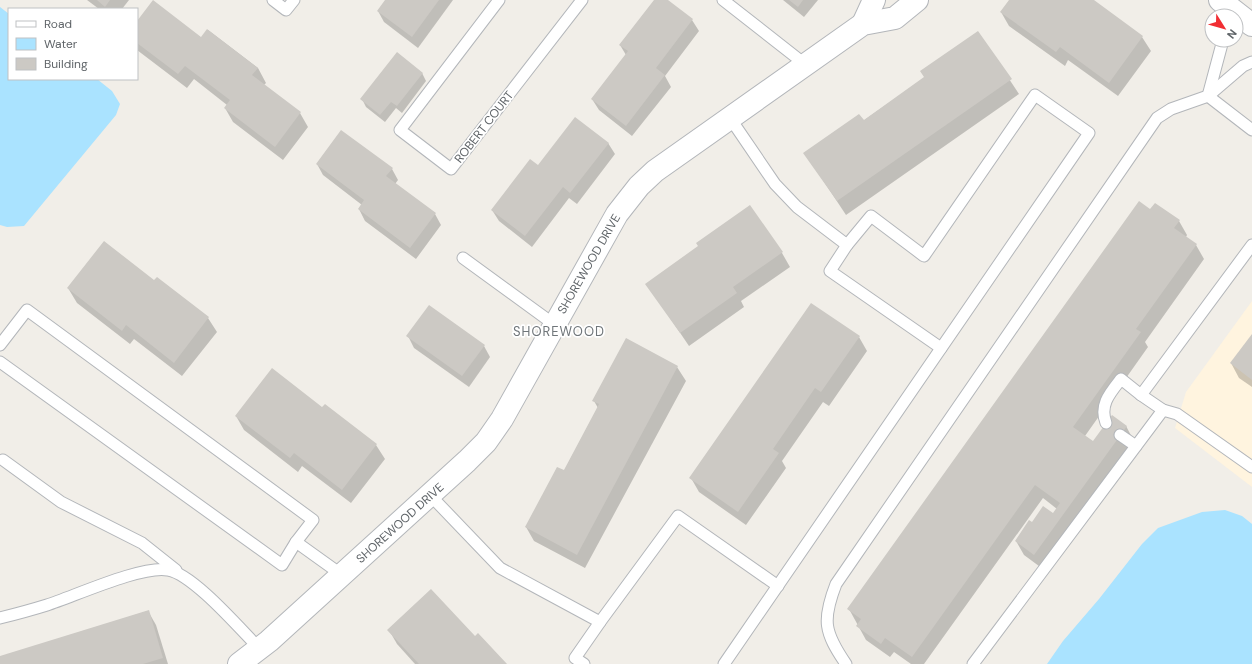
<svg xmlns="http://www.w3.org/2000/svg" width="1252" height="664" font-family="'DM Sans',sans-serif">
<rect width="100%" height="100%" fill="#f1eee8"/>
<!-- commercial -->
<path fill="#fff4df" d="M 1252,301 L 1252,487 L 1175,428 L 1186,392 Z"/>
<!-- water -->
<g fill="#aae3ff">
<path d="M 0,7 L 9,14 L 9,79 L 97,79 L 112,91 L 120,104 L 116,115 L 24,226 L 7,227 L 0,225 Z"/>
<path d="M 1225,510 L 1242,516 L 1252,524 L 1252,664 L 1047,664 L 1063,641 L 1099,599 L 1142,544 L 1158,528 L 1202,512 Z"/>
</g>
<!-- shadow -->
<g fill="#0003">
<path d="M 87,0 L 129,0 L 122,9 L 99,9 Z"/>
<path d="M 386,0 L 453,0 L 418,48 L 384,22 L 378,11 Z"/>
<path d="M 655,0 L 666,0 L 692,20 L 699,31 L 665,76 L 671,87 L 632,136 L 599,110 L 592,99 L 626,55 L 620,45 Z"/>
<path d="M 783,0 L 818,0 L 804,17 Z"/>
<path d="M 1010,0 L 1092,0 L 1142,37 L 1151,51 L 1118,96 L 1068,60 L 1065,66 L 1009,26 L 1001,12 Z"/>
<path d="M 137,22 L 201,39 L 208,30 L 258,68 L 266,83 L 264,85 L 300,113 L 308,127 L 283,160 L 233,122 L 225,108 L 227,105 L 194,79 L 187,88 L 137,50 Z"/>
<path d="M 978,32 L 1019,94 L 846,215 L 805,153 L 863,121 L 925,78 Z"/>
<path d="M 422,73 L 426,81 L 402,113 L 396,108 L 385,122 L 366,107 L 362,99 Z"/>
<path d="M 608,143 L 615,154 L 577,204 L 569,198 L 532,247 L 499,221 L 492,210 L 538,166 Z"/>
<path d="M 317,164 L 392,169 L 398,180 L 395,184 L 435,214 L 441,225 L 416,259 L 365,221 L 359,209 L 362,205 L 323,175 Z"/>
<path d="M 1150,211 L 1179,221 L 1187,235 L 1186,237 L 1196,245 L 1204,259 L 1145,342 L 1148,347 L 1085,436 L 1094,443 L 1126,426 L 1134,441 L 1043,569 L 1024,555 L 1016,541 L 1033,524 L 1053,514 L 1057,509 L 1043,498 L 924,664 L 911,664 L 894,652 L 890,657 L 866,640 L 849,609 Z"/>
<path d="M 699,247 L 782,253 L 790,267 L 741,301 L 744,307 L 689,346 L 647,284 Z"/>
<path d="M 157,278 L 208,318 L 217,332 L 182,376 L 134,339 L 130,344 L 77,303 L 68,288 L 155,281 Z"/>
<path d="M 408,336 L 484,346 L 490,357 L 469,387 L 414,348 Z"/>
<path d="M 1252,336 L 1252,387 L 1239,378 L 1231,363 Z"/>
<path d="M 859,337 L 867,351 L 829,406 L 823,402 L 782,461 L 786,468 L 746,525 L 699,492 L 691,478 Z"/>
<path d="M 677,367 L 686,381 L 585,568 L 534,541 L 526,527 L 564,471 L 598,408 L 594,401 Z"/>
<path d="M 323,409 L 376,445 L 385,459 L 351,503 L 302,466 L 298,472 L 244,430 L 236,416 Z"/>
<path d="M 148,611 L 156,625 L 168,664 L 0,664 L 0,657 Z"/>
<path d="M 389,630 L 475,637 L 505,664 L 415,664 L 397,644 Z"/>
</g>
<!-- building -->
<g fill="#ccc9c4">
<path d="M 97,0 L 110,0 L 105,7 Z"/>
<path d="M 153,0 L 201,37 L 207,29 L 258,68 L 252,75 L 301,112 L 275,147 L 224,108 L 230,100 L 185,66 L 178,74 L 137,43 L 137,21 Z"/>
<path d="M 385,0 L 439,0 L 412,37 L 377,11 Z"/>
<path d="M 654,0 L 668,0 L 693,19 L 656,68 L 665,75 L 626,126 L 591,99 L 628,51 L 619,45 Z"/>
<path d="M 789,0 L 803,0 L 798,7 Z"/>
<path d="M 1009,0 L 1094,0 L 1143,36 L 1109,83 L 1060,47 L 1056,52 L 1000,12 Z"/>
<path d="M 978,31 L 1012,79 L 837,201 L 803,153 L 859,114 L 864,120 L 924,77 L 920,71 Z"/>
<path d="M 397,52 L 423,73 L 397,106 L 391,102 L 380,115 L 360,99 Z"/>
<path d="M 575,117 L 609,143 L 570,193 L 563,187 L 525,236 L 491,210 L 530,159 L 538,165 Z"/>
<path d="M 341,130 L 393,168 L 386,176 L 436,213 L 410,248 L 358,209 L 364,200 L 316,164 Z"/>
<path d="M 1139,201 L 1150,209 L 1155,203 L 1180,220 L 1174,228 L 1197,244 L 1136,329 L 1141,332 L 1073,427 L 1093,441 L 1112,415 L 1127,426 L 1034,555 L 1015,541 L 1029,520 L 1032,522 L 1043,506 L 1053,513 L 1060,503 L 1035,485 L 912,657 L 885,638 L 881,644 L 856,626 L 861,619 L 847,609 Z"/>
<path d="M 750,205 L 783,252 L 733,287 L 737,293 L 680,333 L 645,284 L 698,246 L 696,243 Z"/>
<path d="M 104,241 L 154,280 L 157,277 L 209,317 L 174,363 L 126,325 L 122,331 L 67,288 Z"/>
<path d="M 811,303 L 860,336 L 821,392 L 815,388 L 773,449 L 779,453 L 738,512 L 689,478 Z"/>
<path d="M 429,305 L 485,345 L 462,376 L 406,336 Z"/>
<path d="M 1252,334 L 1252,380 L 1230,363 Z"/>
<path d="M 626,338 L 678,366 L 577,555 L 525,527 L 557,467 L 564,470 L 599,404 L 592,401 Z"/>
<path d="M 272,368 L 322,407 L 325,404 L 377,444 L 342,490 L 294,453 L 290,458 L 235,416 Z"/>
<path d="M 431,589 L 475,636 L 478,633 L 507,664 L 419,664 L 387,630 Z"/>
<path d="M 149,610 L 163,658 L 143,664 L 0,664 L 0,656 Z"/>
</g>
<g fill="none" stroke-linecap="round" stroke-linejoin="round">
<defs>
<g id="service">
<path d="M 273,0 L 286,10 L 294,0"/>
<path d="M 499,0 L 400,130 L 451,169 L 582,0"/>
<path d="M 723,0 L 806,65"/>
<path d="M 1208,96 L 1223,40"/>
<path d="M 1208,96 L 1252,130"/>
<path d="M 847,245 L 830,271 L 941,348"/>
<path d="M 463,258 L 555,325"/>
<path d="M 0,345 L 27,310 L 313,520 L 296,542 L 282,565 L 0,362"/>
<path d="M 1163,410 L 1141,395 L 1252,245"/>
<path d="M 1106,423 C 1099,405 1110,393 1121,379 L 1141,395"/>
<path d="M 1120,435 L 1136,446"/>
<path d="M 3,460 L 61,502 L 142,543 L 176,570"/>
<path d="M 430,495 L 500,568 L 600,622 L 575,658 L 584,664"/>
<path d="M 296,542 L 342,575"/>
<path d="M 0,618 C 16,614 31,610 47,605 C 75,596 142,565 168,570 C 193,574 240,629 259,648"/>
<path d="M 600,622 L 678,516 L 778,586"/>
<path d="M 724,664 L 1089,133 L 1035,95 L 924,256 L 871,216 L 847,245 L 797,207 L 775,184 L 730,118"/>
<path d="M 846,664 C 824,632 822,620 836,584 L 1157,118 L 1171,109 L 1208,96 L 1243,66 L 1252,62"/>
<path d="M 973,664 L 1163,410 L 1177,414 L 1252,467"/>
</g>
<g id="minor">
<path d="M 863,24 L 874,0"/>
<path d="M 239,664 L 269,641 L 467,461 L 486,442 L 502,419 L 617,214 L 639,186 L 655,171 L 863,24 L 895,18 L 917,0"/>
</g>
<path id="tertiary" d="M 1220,0 L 1252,25"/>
</defs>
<!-- service casing -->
<use href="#service" stroke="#b3b6ba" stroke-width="13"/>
<!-- minor casing -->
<use href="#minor" stroke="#b3b6ba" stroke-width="24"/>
<!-- tertiary casing -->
<use href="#tertiary" stroke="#b3b6ba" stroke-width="24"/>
<!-- service -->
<use href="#service" stroke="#fff" stroke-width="11"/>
<!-- minor -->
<use href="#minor" stroke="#fff" stroke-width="22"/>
<!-- tertiary -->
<use href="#tertiary" stroke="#fff" stroke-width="22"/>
</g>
<g text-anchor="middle" stroke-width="3.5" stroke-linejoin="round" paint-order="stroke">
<!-- street labels -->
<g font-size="12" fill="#5f6468" stroke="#fff">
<text transform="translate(484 127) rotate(-52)" y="4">ROBERT COURT</text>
<text transform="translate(589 264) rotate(-60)" y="4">SHOREWOOD DRIVE</text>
<text transform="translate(400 523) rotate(-42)" y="4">SHOREWOOD DRIVE</text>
</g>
<!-- neighbourhood labels -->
<g font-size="13" letter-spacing="1" fill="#70767a" stroke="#fff">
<text x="559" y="336">SHOREWOOD</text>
</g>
</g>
<!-- legend -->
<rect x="8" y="8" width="130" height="72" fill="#ffffff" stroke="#bfc1c3"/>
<rect x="16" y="21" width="20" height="6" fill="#ffffff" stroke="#bfc1c3"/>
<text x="44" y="28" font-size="12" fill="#5f6468">Road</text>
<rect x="16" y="38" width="20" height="12" fill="#aae3ff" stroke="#bfc1c3"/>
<text x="44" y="48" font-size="12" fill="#5f6468">Water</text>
<rect x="16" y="58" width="20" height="12" fill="#ccc9c4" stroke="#bfc1c3"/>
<text x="44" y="68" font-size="12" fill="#5f6468">Building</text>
<!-- north arrow -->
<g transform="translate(1224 28) rotate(127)"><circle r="19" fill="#ffffff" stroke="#bfc1c3"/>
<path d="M0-3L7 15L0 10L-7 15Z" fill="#f12e33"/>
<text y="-6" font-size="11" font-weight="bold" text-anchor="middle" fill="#5f6468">N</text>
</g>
</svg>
